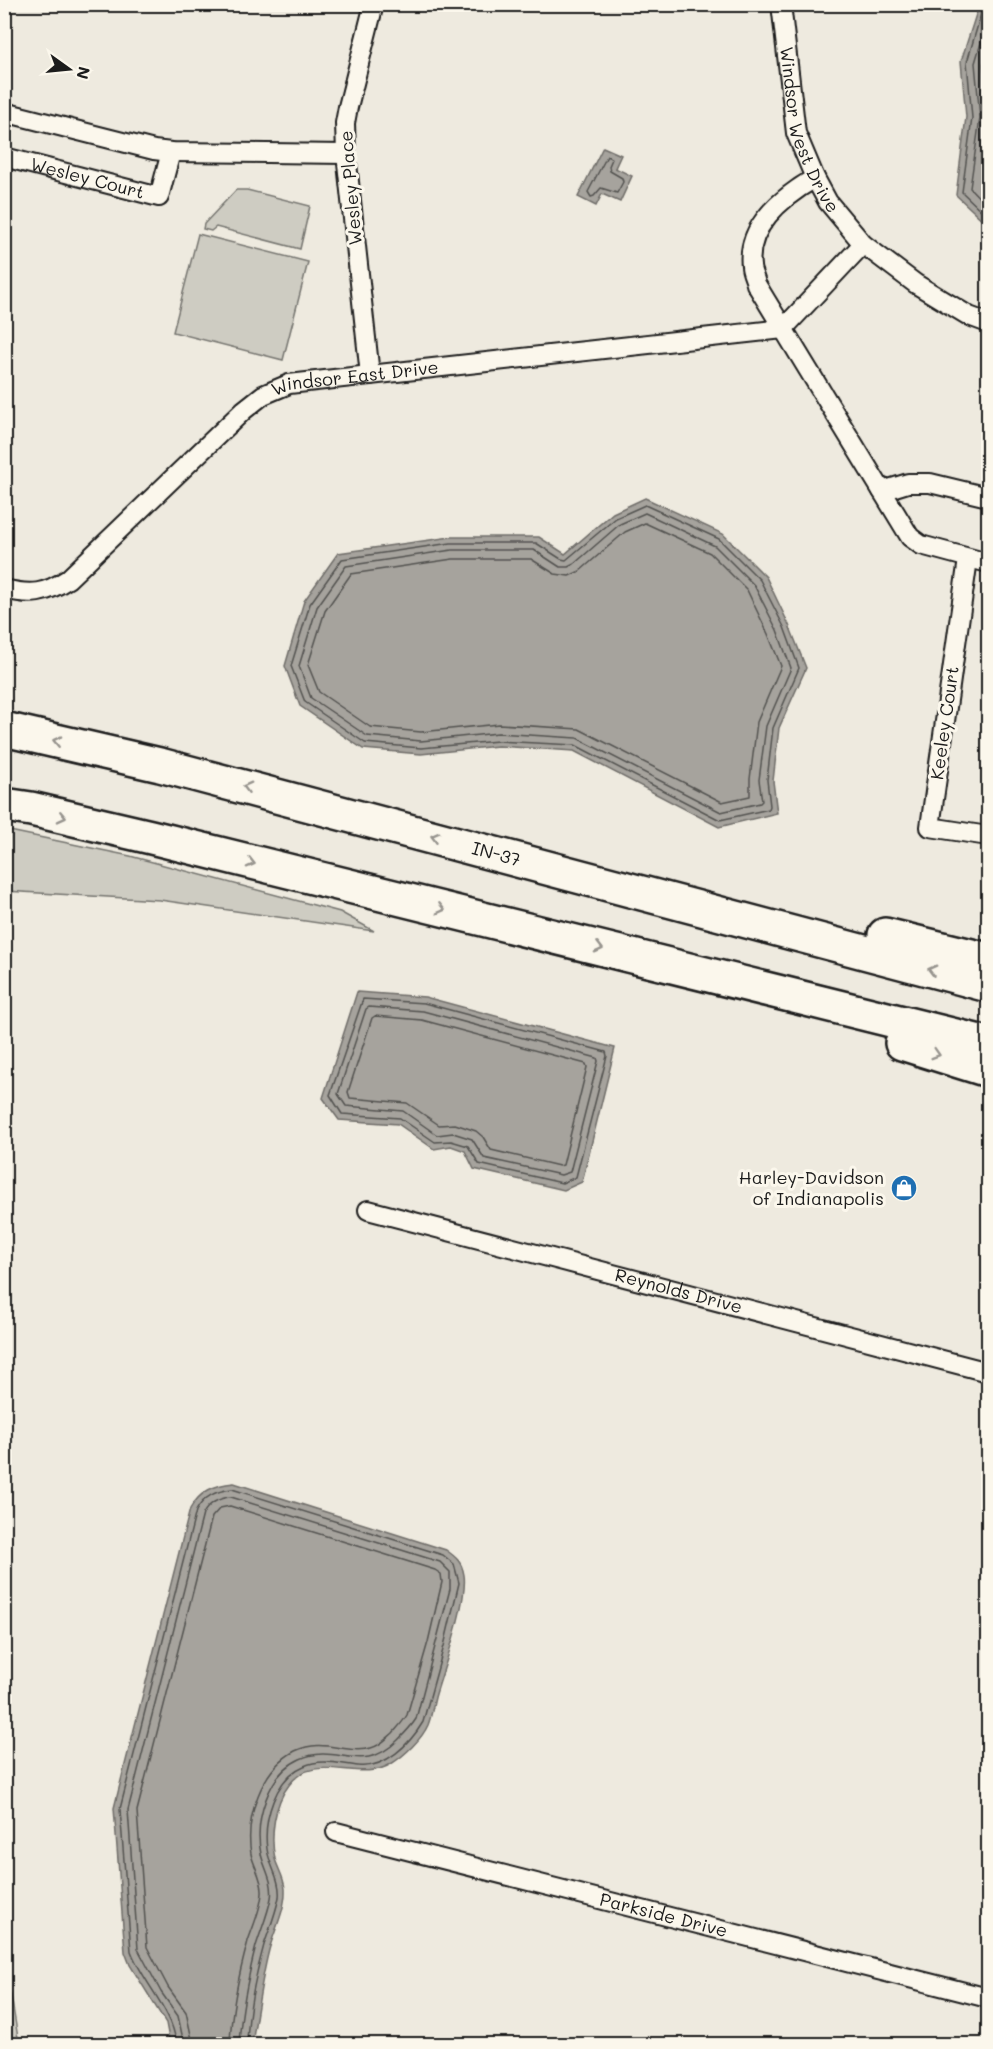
<svg xmlns="http://www.w3.org/2000/svg" width="993" height="2049" font-family="Mali,sans-serif">
<rect width="100%" height="100%" fill="#eeeadf"/>
<filter id="ink" filterUnits="userSpaceOnUse"><feTurbulence type="fractalNoise" baseFrequency=".0167" numOctaves="2"/><feDisplacementMap in="SourceGraphic" scale="12" xChannelSelector="R" yChannelSelector="G"/><feConvolveMatrix kernelMatrix="1 2 1 2 8 2 1 2 1" color-interpolation-filters="sRGB"/></filter>
<g filter="url(#ink)">
<!-- green -->
<g fill="#ceccc2" stroke="#75746f" stroke-width="1.5">
<path d="M 236,190 L 247,190 L 310,206 L 300,249 L 216,227 L 211,231 L 203,229 L 204,224 Z"/>
<path d="M 198,234 L 308,262 L 283,360 L 173,332 Z"/>
<path d="M 5,830 L 130,856 L 340,912 L 374,931 L 160,900 L 5,891 Z"/>
<path d="M 5,1959 L 19,2044 L 5,2044 Z"/>
</g>
<!-- water -->
<g fill="#a6a39d" stroke="#6f6d69" stroke-width="1.5">
<path d="M 979,5 L 988,5 L 988,225 L 956,195 L 966,117 L 961,61 Z"/>
<path d="M 603,147 L 621,155 L 615,168 L 632,176 L 620,202 L 602,194 L 596,206 L 578,197 Z"/>
<path d="M 645,498 L 723,534 L 766,577 L 789,625 L 806,668 L 779,728 L 773,781 L 777,813 L 719,827 L 574,751 L 498,746 L 421,754 L 363,749 L 300,706 L 285,666 L 304,601 L 338,553 L 451,537 L 539,537 L 565,554 L 613,513 Z"/>
<path d="M 357,992 L 425,997 L 615,1048 L 582,1182 L 564,1190 L 474,1169 L 465,1151 L 451,1146 L 434,1149 L 398,1124 L 339,1120 L 323,1098 Z"/>
<path d="M 234,1483 L 446,1550 C 456,1557 462,1562 464,1575 C 468,1600 444,1667 436,1694 C 433,1704 432,1715 428,1725 C 422,1739 404,1756 391,1764 C 359,1784 314,1750 289,1785 C 274,1804 270,1836 275,1859 C 278,1869 284,1877 285,1889 C 286,1909 274,1931 269,1950 C 261,1981 257,2013 252,2044 L 170,2044 L 166,2023 L 130,1965 L 125,1952 L 114,1808 L 190,1509 C 200,1491 214,1485 234,1483 Z"/>
</g>
<g fill="none" stroke-linecap="round" stroke-linejoin="round">
<!-- shore -->
<g stroke="#535250" stroke-width="1.5">
<path d="M 984,4 L 967,62 L 972,118 L 962,192 L 988,217"/>
<path d="M 988,19 L 975,63 L 980,118 L 970,188 L 988,207"/>
<path d="M 988,49 L 984,64 L 988,113"/>
<path d="M 988,121 L 980,185 L 988,194"/>
<path d="M 607,156 L 612,159 L 609,166 L 610,171 L 622,178 L 623,182 L 617,193 L 601,188 L 594,196 L 591,197 L 588,192 Z"/>
<path d="M 645,505 L 719,539 L 760,580 L 784,627 L 799,668 L 773,728 L 767,780 L 770,806 L 769,809 L 720,820 L 575,745 L 498,741 L 421,748 L 365,743 L 305,702 L 291,666 L 310,604 L 342,559 L 451,543 L 536,543 L 561,559 L 566,560 L 616,518 Z"/>
<path d="M 645,513 L 715,546 L 754,585 L 777,630 L 791,668 L 766,726 L 759,780 L 762,801 L 760,803 L 721,812 L 577,738 L 498,733 L 421,741 L 367,736 L 311,698 L 299,666 L 317,607 L 346,566 L 452,550 L 534,550 L 560,567 L 568,567 L 574,564 L 620,524 Z"/>
<path d="M 645,523 L 710,553 L 747,590 L 768,634 L 781,666 L 757,722 L 750,779 L 750,796 L 722,802 L 579,729 L 499,724 L 421,732 L 370,727 L 319,692 L 308,665 L 325,611 L 351,574 L 453,559 L 531,559 L 555,574 L 569,576 L 580,571 L 625,532 Z"/>
<path d="M 363,999 L 424,1003 L 606,1052 L 607,1056 L 576,1177 L 562,1183 L 479,1164 L 468,1146 L 451,1141 L 435,1142 L 400,1118 L 342,1114 L 330,1095 Z"/>
<path d="M 369,1007 L 423,1011 L 597,1058 L 598,1061 L 570,1172 L 561,1175 L 484,1158 L 472,1139 L 453,1133 L 437,1135 L 403,1111 L 346,1106 L 338,1094 L 366,1009 Z"/>
<path d="M 375,1016 L 422,1020 L 586,1064 L 587,1067 L 563,1165 L 559,1166 L 491,1150 L 483,1137 L 476,1131 L 455,1124 L 439,1125 L 407,1103 L 350,1098 L 348,1092 L 372,1018 Z"/>
<path d="M 176,2044 C 174,2012 143,1983 131,1951 L 120,1809 L 196,1511 C 204,1496 216,1491 232,1489 L 443,1555 L 454,1564 L 459,1583 L 444,1646 L 423,1722 C 410,1744 385,1769 358,1766 C 340,1764 321,1758 304,1766 C 275,1778 263,1820 267,1849 C 269,1865 281,1880 279,1897 C 276,1913 269,1930 264,1945 C 255,1977 248,2012 247,2044"/>
<path d="M 184,2044 L 178,2016 L 161,1992 L 138,1949 L 128,1810 L 203,1514 C 209,1503 218,1498 231,1497 L 440,1562 L 450,1572 L 450,1589 L 416,1719 C 411,1727 405,1733 398,1740 C 361,1777 338,1742 300,1759 C 268,1773 254,1821 261,1854 C 264,1868 274,1882 271,1898 C 268,1914 261,1930 256,1946 C 248,1977 241,2012 239,2044"/>
<path d="M 193,2044 L 186,2012 L 168,1987 L 147,1947 L 137,1811 L 212,1517 L 220,1508 L 230,1506 L 435,1570 L 441,1574 L 442,1582 L 428,1642 L 407,1715 C 403,1722 398,1727 393,1733 C 386,1739 380,1746 371,1748 C 346,1755 324,1737 295,1751 C 261,1769 245,1818 251,1854 C 254,1867 263,1880 262,1893 C 261,1909 253,1926 248,1941 C 239,1974 231,2011 230,2044"/>
</g>
<defs>
<g id="minor">
<path id="s1" d="M 781,4 L 796,133 L 815,178 L 828,202 L 863,244 L 916,284 L 969,316 L 988,323"/>
<path d="M 4,112 L 154,150 L 171,152 L 346,154"/>
<path id="s2" d="M 4,157 L 159,197 L 171,152"/>
<path d="M 815,178 C 784,196 746,226 751,266 C 751,272 755,278 756,284 L 910,537 L 921,545 L 988,563"/>
<path d="M 370,375 L 346,154 L 345,123 L 348,107 L 374,4"/>
<path d="M 882,491 L 908,483 L 930,483 L 988,497"/>
<path d="M 968,559 L 930,827 L 988,836"/>
<path id="s3" d="M 4,589 C 31,596 45,594 68,579 L 244,410 L 263,395 L 289,384 L 783,329 L 863,244"/>
<path id="s4" d="M 368,1210 L 988,1372"/>
<path id="s5" d="M 336,1832 L 988,1998"/>
</g>
<g id="motorway">
<path id="s6" d="M 4,729 L 160,765 L 988,985"/>
<path d="M 4,805 L 31,809 L 151,837 L 988,1044"/>
<path d="M 885,935 L 988,960"/>
<path d="M 902,1043 L 988,1070"/>
</g>
</defs>
<!-- minor casing -->
<use href="#minor" stroke="#1c1c1c" stroke-width="22"/>
<!-- motorway casing -->
<use href="#motorway" stroke="#1c1c1c" stroke-width="38"/>
<!-- minor -->
<use href="#minor" stroke="#fbf7ec" stroke-width="18"/>
<!-- motorway -->
<use href="#motorway" stroke="#fbf7ec" stroke-width="33"/>
</g>
<!-- one-way arrows -->
<defs><path id="oneway-chevron" d="M-2-3.5L2.5 0L-2 3.5" fill="none" stroke-width="1.6" stroke-linecap="round" stroke-linejoin="round" transform="scale(1.5)"/></defs>
<g stroke="#97948e">
<use href="#oneway-chevron" transform="translate(57 741) rotate(-167)"/>
<use href="#oneway-chevron" transform="translate(247 787) rotate(-165)"/>
<use href="#oneway-chevron" transform="translate(62 817) rotate(13)"/>
<use href="#oneway-chevron" transform="translate(435 837) rotate(-165)"/>
<use href="#oneway-chevron" transform="translate(251 863) rotate(14)"/>
<use href="#oneway-chevron" transform="translate(441 909) rotate(14)"/>
<use href="#oneway-chevron" transform="translate(599 948) rotate(14)"/>
<use href="#oneway-chevron" transform="translate(932 970) rotate(-165)"/>
<use href="#oneway-chevron" transform="translate(936 1054) rotate(17)"/>
</g>
</g>
<!-- icons -->
<defs>
<symbol id="shop-disc" viewBox="-11 -11 22 22"><circle r="9.5" fill="#1f6fb2" stroke="#fbf7ec"/><path d="M-5-2.5h2.3a2.7 3.5 0 0 1 5.4 0H5L5.5 6h-11ZM-1.5-2.5h3a1.5 2.3 0 0 0-3 0Z" fill="#fff"/></symbol>
</defs>
<g fill-rule="evenodd">
<use href="#shop-disc" x="889" y="1173" width="30" height="30"/>
</g>
<g text-anchor="middle" stroke-width="6" stroke-linejoin="round" paint-order="stroke">
<!-- street labels -->
<g font-size="18" fill="#1c1c1c" stroke="#fbf7ec">
<text dy="6" stroke="none"><textPath href="#s1" startOffset="130">Windsor West Drive</textPath></text>
<text dy="6" stroke="none"><textPath href="#s2" startOffset="86">Wesley Court</textPath></text>
<text transform="translate(351 188) rotate(-95)" y="6">Wesley Place</text>
<text dy="6" stroke="none"><textPath href="#s3" startOffset="430">Windsor East Drive</textPath></text>
<text transform="translate(945 723) rotate(-82)" y="6">Keeley Court</text>
<text dy="6" stroke="none"><textPath href="#s6" startOffset="508">IN-37</textPath></text>
<text dy="6" stroke="none"><textPath href="#s4" startOffset="321">Reynolds Drive</textPath></text>
<text dy="6" stroke="none"><textPath href="#s5" startOffset="338">Parkside Drive</textPath></text>
</g>
<!-- poi labels -->
<g font-size="18" fill="#1c1c1c" stroke="#fbf7ec" text-anchor="end">
<text x="884" y="1184">Harley-Davidson<tspan x="884" dy="21">of Indianapolis</tspan></text>
</g>
</g>
<!-- margin -->
<rect width="993" height="2049" fill="none" stroke="#fbf7ec" stroke-width="24"/>
<rect x="12" y="12" width="969" height="2025" fill="none" stroke="#1c1c1c" stroke-width="2" filter="url(#ink)"/>
<!-- north arrow -->
<g transform="translate(69 69) rotate(105)" stroke="#fbf7ec" stroke-width="4.5" paint-order="stroke">
<path d="M0-4.5L10 22L0 15L-10 22Z" fill="#1c1c1c"/>
<text y="-9" font-size="16" font-weight="bold" text-anchor="middle" fill="#1c1c1c">N</text>
</g>
</svg>
